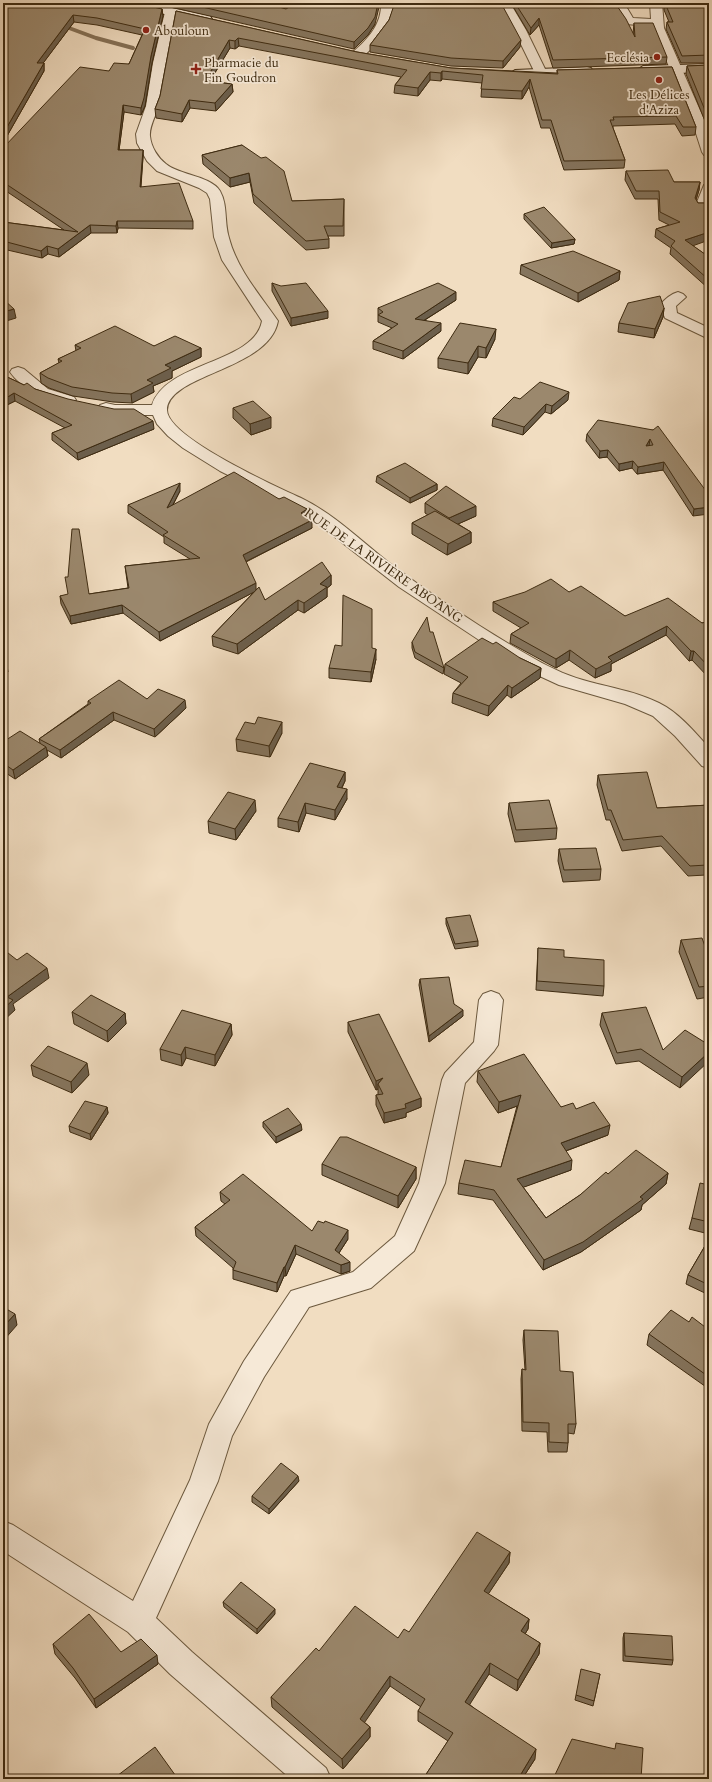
<svg xmlns="http://www.w3.org/2000/svg" width="712" height="1782" font-family="Cardo,serif">
<rect width="100%" height="100%" fill="#f1ddc1"/>
<filter id="stains"><feTurbulence type="fractalNoise" baseFrequency=".005" numOctaves="4"/><feColorMatrix values="0 0 0 0 .2 0 0 0 0 .09 0 0 0 0 .02 0 0 0 .5 -.17"/></filter>
<radialGradient id="worn" r=".72"><stop offset=".6" stop-color="#630" stop-opacity="0"/><stop offset="1" stop-color="#630" stop-opacity=".3"/></radialGradient>
<g fill="none" stroke-linecap="round" stroke-linejoin="round">
<!-- stream -->
<path stroke="#857157" stroke-width="4" d="M 61,25 L 96,38 L 133,48"/>
<defs>
<g id="street">
<path d="M 250,3 L 272,3 L 282,5 L 282,3 L 294,3 L 293,10 L 287,14 L 252,5 Z"/>
<path d="M 381,3 L 393,3 C 394,26 378,44 361,58 L 353,58 L 351,55 L 353,52 C 368,39 382,24 381,3 Z"/>
<path d="M 498,3 L 510,3 L 526,30 L 547,73 L 545,76 L 537,76 L 535,73 L 514,30 Z"/>
<path d="M 612,3 L 624,3 L 633,18 L 651,19 L 650,3 L 662,3 L 664,28 L 709,131 L 709,156 L 704,155 L 702,152 L 693,124 L 652,26 L 625,24 Z"/>
<path d="M 171,8 L 177,12 C 170,43 165,73 159,104 C 157,114 149,126 150,136 C 151,147 158,158 166,164 C 179,175 211,176 220,191 C 228,205 224,222 229,238 C 237,269 260,295 278,321 C 269,370 168,374 167,410 C 167,437 277,487 301,498 C 334,514 360,540 388,562 C 433,596 485,631 535,659 C 552,669 571,677 590,682 C 613,688 637,692 659,703 C 679,713 694,731 709,748 L 709,768 L 702,766 L 675,736 L 653,716 L 625,704 L 559,685 L 520,667 L 399,587 L 304,513 L 220,471 L 183,448 L 168,436 L 157,424 L 153,415 L 115,415 L 100,411 L 98,408 L 100,405 L 106,403 L 115,405 L 152,405 C 167,361 254,364 262,321 L 222,260 L 214,237 L 210,199 L 207,193 L 199,188 L 157,171 L 147,161 L 137,143 L 136,134 L 146,106 L 153,63 L 165,12 Z"/>
<path d="M 709,184 L 709,207 L 707,210 L 697,210 L 695,207 L 704,185 Z"/>
<path d="M 678,292 L 683,294 L 686,297 L 676,306 L 677,313 L 709,328 L 709,339 L 665,318 L 660,305 C 665,299 671,294 678,292 Z"/>
<path d="M 18,367 L 24,369 L 48,389 L 74,397 L 76,400 L 74,403 C 54,408 21,388 10,372 L 12,369 Z"/>
<path d="M 491,991 L 499,994 L 503,1000 L 498,1045 L 494,1051 L 465,1083 L 445,1183 L 414,1251 L 371,1288 L 309,1307 L 264,1377 L 232,1436 L 218,1481 L 156,1618 L 192,1652 L 326,1768 L 331,1779 L 291,1779 L 170,1674 L 128,1632 L 3,1551 L 3,1521 L 13,1525 L 133,1601 L 190,1480 L 209,1424 L 244,1361 L 291,1291 L 353,1272 L 395,1236 L 419,1183 L 442,1080 L 445,1073 L 474,1042 L 479,1000 L 483,994 Z"/>
</g>
<g id="secondary">
<path d="M 125,3 L 148,3 L 210,16 L 212,19 L 206,23 L 131,7 Z"/>
<path d="M 709,64 L 709,72 L 643,74 L 637,70 L 643,66 Z"/>
<path d="M 587,67 L 591,68 L 593,71 L 591,74 L 515,78 L 509,74 L 515,70 Z"/>
</g>
</defs>
<!-- street casing -->
<use href="#street" stroke="#6b583d" stroke-width="2"/>
<!-- secondary casing -->
<use href="#secondary" stroke="#3e2b11" stroke-width="2"/>
<!-- street -->
<use href="#street" fill="#f6e9d7" fill-rule="evenodd"/>
<!-- secondary -->
<use href="#secondary" fill="#f6e9d7" fill-rule="evenodd"/>
</g>
<!-- wall -->
<g fill="#85755e" stroke="#3e2b11">
<path d="M 3,3 L 162,9 L 163,16 L 152,63 L 145,106 L 141,115 L 124,112 L 119,150 L 143,150 L 143,157 L 141,187 L 193,221 L 193,229 L 118,228 L 117,233 L 91,233 L 59,257 L 48,254 L 42,258 L 3,249 L 3,222 L 64,230 L 3,189 L 3,148 L 109,71 L 129,64 L 142,35 L 97,25 L 74,22 L 43,63 L 44,63 L 44,71 L 3,143 Z"/>
<path d="M 153,3 L 265,3 L 286,9 L 375,24 L 368,35 L 354,49 Z"/>
<path d="M 393,3 L 501,3 L 520,47 L 503,68 L 451,66 L 370,52 L 370,45 L 389,20 L 394,7 Z"/>
<path d="M 511,3 L 615,3 L 633,34 L 634,23 L 667,57 L 666,64 L 553,68 L 539,25 L 530,35 Z"/>
<path d="M 664,3 L 709,3 L 709,63 L 681,63 L 666,29 L 667,22 L 669,22 L 664,10 Z"/>
<path d="M 176,11 L 357,52 L 451,68 L 557,73 L 557,70 L 672,67 L 696,127 L 695,135 L 682,136 L 675,124 L 613,126 L 613,128 L 625,160 L 624,168 L 564,170 L 550,128 L 541,128 L 529,87 L 522,99 L 481,97 L 482,83 L 442,79 L 441,81 L 430,80 L 418,96 L 394,93 L 395,85 L 401,77 L 239,46 L 235,49 L 230,48 L 210,81 L 232,84 L 233,92 L 216,111 L 190,108 L 182,122 L 156,118 L 155,109 L 160,96 Z"/>
<path d="M 709,65 L 709,131 L 686,74 L 687,66 Z"/>
<path d="M 242,145 L 292,201 L 344,199 L 344,236 L 328,236 L 329,239 L 329,248 L 306,250 L 254,203 L 250,182 L 230,187 L 203,164 L 202,155 Z"/>
<path d="M 626,171 L 674,182 L 700,182 L 699,190 L 696,200 L 698,203 L 708,203 L 693,246 L 709,257 L 709,289 L 670,254 L 671,248 L 655,237 L 656,229 L 669,225 L 659,220 L 658,199 L 635,199 L 625,180 Z"/>
<path d="M 524,214 L 575,239 L 574,244 L 551,248 L 524,219 Z"/>
<path d="M 521,265 L 620,271 L 619,280 L 578,302 L 520,274 Z"/>
<path d="M 272,283 L 328,318 L 291,326 L 272,291 Z"/>
<path d="M 456,300 L 425,320 L 441,331 L 403,359 L 373,349 L 373,341 L 392,328 L 378,322 L 378,308 Z"/>
<path d="M 664,308 L 663,317 L 654,338 L 618,332 L 619,323 Z"/>
<path d="M 495,339 L 486,358 L 478,357 L 468,374 L 438,368 L 438,358 Z"/>
<path d="M 75,345 L 154,346 L 201,348 L 201,357 L 172,371 L 172,378 L 153,386 L 154,392 L 132,403 L 113,402 L 73,396 L 49,388 L 41,383 L 40,373 L 59,363 L 58,359 L 76,351 Z"/>
<path d="M 3,375 L 24,385 L 35,389 L 154,429 L 78,460 L 52,440 L 52,433 L 65,428 L 15,401 L 3,407 Z"/>
<path d="M 520,399 L 568,400 L 551,414 L 545,412 L 523,435 L 492,426 L 493,418 Z"/>
<path d="M 233,408 L 271,428 L 251,435 L 233,418 Z"/>
<path d="M 653,430 L 709,495 L 693,516 L 663,470 L 637,474 L 632,468 L 619,471 L 607,457 L 599,458 L 586,441 L 587,434 Z"/>
<path d="M 377,476 L 437,484 L 437,490 L 410,503 L 376,482 Z"/>
<path d="M 180,491 L 173,505 L 279,499 L 307,509 L 307,517 L 312,528 L 246,562 L 256,589 L 265,600 L 331,575 L 331,585 L 327,588 L 327,597 L 304,613 L 298,610 L 238,654 L 213,646 L 212,636 L 254,592 L 160,641 L 123,613 L 71,624 L 61,604 L 60,596 L 89,594 L 128,588 L 125,566 L 190,559 L 164,543 L 164,537 L 128,513 L 128,505 Z"/>
<path d="M 425,503 L 476,516 L 458,524 L 471,532 L 471,543 L 447,555 L 412,534 L 412,523 L 428,515 L 425,513 Z"/>
<path d="M 569,592 L 625,616 L 702,623 L 709,621 L 709,678 L 692,660 L 689,661 L 666,635 L 611,664 L 611,671 L 595,678 L 569,660 L 556,668 L 510,643 L 511,634 L 521,628 L 493,611 L 493,602 Z"/>
<path d="M 412,642 L 444,668 L 443,674 L 415,658 L 412,648 Z"/>
<path d="M 520,658 L 541,668 L 540,678 L 511,698 L 507,695 L 488,716 L 452,703 L 453,693 L 461,683 L 444,674 L 445,664 Z"/>
<path d="M 376,659 L 371,682 L 329,678 L 329,668 Z"/>
<path d="M 147,699 L 186,708 L 155,737 L 114,720 L 61,758 L 47,750 L 48,756 L 15,779 L 3,771 L 3,742 L 40,743 L 39,739 L 88,704 L 88,701 Z"/>
<path d="M 282,733 L 270,757 L 237,751 L 236,739 Z"/>
<path d="M 345,772 L 345,781 L 342,788 L 347,799 L 335,820 L 306,813 L 299,832 L 278,827 L 278,818 Z"/>
<path d="M 598,775 L 657,808 L 709,805 L 709,905 L 707,902 L 706,875 L 688,876 L 661,846 L 622,851 L 610,820 L 606,820 L 597,785 Z"/>
<path d="M 509,803 L 557,828 L 556,839 L 515,842 L 508,814 Z"/>
<path d="M 256,811 L 236,840 L 209,833 L 208,821 Z"/>
<path d="M 559,849 L 601,869 L 600,880 L 563,882 L 558,861 Z"/>
<path d="M 446,918 L 478,941 L 478,946 L 455,949 L 446,924 Z"/>
<path d="M 681,940 L 706,949 L 709,948 L 709,997 L 697,999 L 679,952 Z"/>
<path d="M 538,948 L 564,957 L 604,986 L 603,996 L 536,990 Z"/>
<path d="M 420,979 L 454,1004 L 463,1016 L 429,1042 L 419,985 Z"/>
<path d="M 72,1012 L 125,1013 L 126,1024 L 108,1042 L 74,1024 Z"/>
<path d="M 602,1013 L 663,1050 L 709,1045 L 680,1088 L 639,1061 L 616,1064 L 600,1025 Z"/>
<path d="M 348,1022 L 421,1098 L 421,1107 L 406,1113 L 406,1117 L 384,1123 L 376,1105 L 376,1095 L 378,1095 L 378,1089 L 376,1090 L 348,1032 Z"/>
<path d="M 231,1024 L 232,1035 L 215,1066 L 186,1058 L 182,1066 L 161,1060 L 160,1049 Z"/>
<path d="M 31,1065 L 89,1075 L 72,1093 L 33,1076 Z"/>
<path d="M 478,1071 L 561,1107 L 576,1109 L 608,1135 L 566,1151 L 571,1170 L 523,1187 L 546,1218 L 580,1195 L 608,1174 L 668,1173 L 666,1184 L 642,1205 L 641,1210 L 581,1252 L 543,1270 L 493,1200 L 458,1194 L 459,1183 L 501,1167 L 517,1106 L 498,1113 L 477,1082 Z"/>
<path d="M 107,1107 L 108,1113 L 91,1140 L 70,1132 L 69,1126 Z"/>
<path d="M 263,1122 L 302,1130 L 276,1143 L 263,1127 Z"/>
<path d="M 322,1164 L 416,1167 L 416,1179 L 398,1208 L 322,1175 Z"/>
<path d="M 709,1185 L 709,1234 L 689,1229 L 692,1218 Z"/>
<path d="M 220,1192 L 312,1231 L 348,1239 L 339,1253 L 350,1271 L 341,1274 L 296,1254 L 286,1276 L 284,1276 L 277,1292 L 233,1279 L 233,1268 L 196,1236 L 195,1227 L 225,1204 L 221,1201 Z"/>
<path d="M 709,1239 L 709,1295 L 686,1284 L 688,1275 Z"/>
<path d="M 689,1322 L 709,1330 L 709,1389 L 647,1345 L 649,1334 Z"/>
<path d="M 524,1330 L 560,1371 L 576,1424 L 574,1434 L 568,1433 L 568,1443 L 567,1452 L 548,1452 L 547,1432 L 522,1431 L 521,1379 L 522,1369 L 525,1370 L 523,1340 Z"/>
<path d="M 299,1481 L 269,1514 L 252,1502 L 252,1496 Z"/>
<path d="M 510,1552 L 509,1563 L 488,1594 L 529,1619 L 528,1629 L 525,1634 L 540,1643 L 539,1654 L 517,1691 L 489,1674 L 469,1704 L 535,1759 L 522,1779 L 423,1779 L 448,1741 L 418,1721 L 418,1711 L 421,1707 L 390,1686 L 364,1722 L 370,1727 L 370,1737 L 343,1769 L 272,1707 L 271,1697 L 319,1651 L 398,1638 L 409,1632 Z"/>
<path d="M 223,1602 L 275,1614 L 257,1634 L 224,1607 Z"/>
<path d="M 624,1633 L 673,1660 L 672,1665 L 623,1661 L 623,1638 Z"/>
<path d="M 53,1644 L 121,1652 L 158,1664 L 96,1708 L 75,1678 L 55,1654 Z"/>
<path d="M 600,1674 L 593,1706 L 575,1700 L 576,1695 Z"/>
</g>
<!-- shaded-wall -->
<g fill="#6c5f4c" stroke="#3e2b11">
<path d="M 378,3 L 380,3 L 375,24 L 368,35 L 354,49 L 354,42 Z"/>
<path d="M 162,9 L 163,16 L 152,63 L 145,106 L 141,115 L 141,108 L 151,56 Z"/>
<path d="M 73,15 L 74,22 L 38,70 L 37,63 Z"/>
<path d="M 539,18 L 539,25 L 530,35 L 531,28 Z"/>
<path d="M 238,38 L 239,46 L 235,49 L 235,41 Z"/>
<path d="M 229,40 L 230,48 L 205,89 L 205,81 Z"/>
<path d="M 521,40 L 520,47 L 503,68 L 503,61 Z"/>
<path d="M 44,63 L 44,71 L 3,143 L 3,134 Z"/>
<path d="M 442,71 L 442,79 L 441,81 L 441,73 Z"/>
<path d="M 430,72 L 430,80 L 418,96 L 418,88 Z"/>
<path d="M 530,79 L 529,87 L 522,99 L 522,91 Z"/>
<path d="M 232,84 L 233,92 L 216,111 L 215,103 Z"/>
<path d="M 189,100 L 190,108 L 182,122 L 182,114 Z"/>
<path d="M 123,105 L 124,112 L 118,158 L 118,150 Z"/>
<path d="M 143,150 L 143,157 L 140,194 L 140,187 Z"/>
<path d="M 249,173 L 250,182 L 230,187 L 230,178 Z"/>
<path d="M 700,182 L 699,190 L 694,206 L 695,198 Z"/>
<path d="M 117,221 L 118,228 L 117,233 L 116,226 Z"/>
<path d="M 90,225 L 91,233 L 59,257 L 58,249 Z"/>
<path d="M 709,232 L 709,240 L 684,249 L 685,240 Z"/>
<path d="M 575,239 L 574,244 L 551,248 L 552,243 Z"/>
<path d="M 47,246 L 48,254 L 42,258 L 41,251 Z"/>
<path d="M 620,271 L 619,280 L 578,302 L 578,293 Z"/>
<path d="M 456,292 L 456,300 L 415,326 L 415,319 Z"/>
<path d="M 664,308 L 663,317 L 654,338 L 655,329 Z"/>
<path d="M 14,309 L 16,318 L 3,322 L 3,312 Z"/>
<path d="M 328,311 L 328,318 L 291,326 L 291,318 Z"/>
<path d="M 441,323 L 441,331 L 403,359 L 403,351 Z"/>
<path d="M 496,329 L 495,339 L 486,358 L 486,348 Z"/>
<path d="M 478,346 L 478,357 L 468,374 L 468,363 Z"/>
<path d="M 201,348 L 201,357 L 172,371 L 172,378 L 153,386 L 154,392 L 132,403 L 131,394 L 147,380 L 165,365 Z"/>
<path d="M 569,392 L 568,400 L 551,414 L 552,406 Z"/>
<path d="M 14,393 L 15,401 L 3,407 L 3,400 Z"/>
<path d="M 546,404 L 545,412 L 523,435 L 524,427 Z"/>
<path d="M 271,417 L 271,428 L 251,435 L 250,424 Z"/>
<path d="M 153,421 L 154,429 L 78,460 L 77,453 Z"/>
<path d="M 650,439 L 649,446 L 646,446 Z"/>
<path d="M 608,450 L 607,457 L 599,458 L 600,451 Z"/>
<path d="M 633,461 L 632,468 L 619,471 L 619,464 Z"/>
<path d="M 664,462 L 663,470 L 637,474 L 638,467 Z"/>
<path d="M 180,483 L 180,491 L 167,516 L 167,508 Z"/>
<path d="M 437,484 L 437,490 L 410,503 L 410,498 Z"/>
<path d="M 476,506 L 476,516 L 449,528 L 449,518 Z"/>
<path d="M 709,507 L 709,514 L 693,516 L 694,509 Z"/>
<path d="M 307,509 L 307,517 L 301,513 Z"/>
<path d="M 312,520 L 312,528 L 243,563 L 243,555 Z"/>
<path d="M 471,532 L 471,543 L 447,555 L 448,544 Z"/>
<path d="M 331,575 L 331,585 L 327,588 L 327,597 L 304,613 L 304,603 L 320,584 Z"/>
<path d="M 256,583 L 256,591 L 160,641 L 159,632 Z"/>
<path d="M 298,600 L 298,610 L 238,654 L 237,644 Z"/>
<path d="M 122,605 L 123,613 L 71,624 L 70,616 Z"/>
<path d="M 667,626 L 666,635 L 611,664 L 611,671 L 595,678 L 596,669 L 608,657 Z"/>
<path d="M 376,649 L 376,659 L 371,682 L 371,672 Z"/>
<path d="M 570,650 L 569,660 L 556,668 L 556,659 Z"/>
<path d="M 691,651 L 694,651 L 692,660 L 689,661 Z"/>
<path d="M 7,666 L 8,672 L 3,676 L 3,669 Z"/>
<path d="M 541,668 L 540,678 L 511,698 L 512,688 Z"/>
<path d="M 508,685 L 507,695 L 488,716 L 489,706 Z"/>
<path d="M 185,700 L 186,708 L 155,737 L 154,729 Z"/>
<path d="M 113,712 L 114,720 L 61,758 L 60,750 Z"/>
<path d="M 282,722 L 282,733 L 270,757 L 269,746 Z"/>
<path d="M 46,747 L 48,756 L 15,779 L 13,770 Z"/>
<path d="M 345,772 L 345,781 L 337,797 L 337,787 Z"/>
<path d="M 347,789 L 347,799 L 335,820 L 335,810 Z"/>
<path d="M 255,800 L 256,811 L 236,840 L 235,829 Z"/>
<path d="M 305,803 L 306,813 L 299,832 L 298,822 Z"/>
<path d="M 47,968 L 49,978 L 13,1004 L 15,1010 L 3,1021 L 3,1009 L 7,997 Z"/>
<path d="M 463,1010 L 463,1016 L 429,1042 L 429,1036 Z"/>
<path d="M 125,1013 L 126,1024 L 108,1042 L 107,1031 Z"/>
<path d="M 231,1024 L 232,1035 L 215,1066 L 215,1055 Z"/>
<path d="M 185,1047 L 186,1058 L 182,1066 L 181,1055 Z"/>
<path d="M 709,1052 L 709,1061 L 680,1088 L 682,1077 Z"/>
<path d="M 87,1063 L 89,1075 L 72,1093 L 71,1082 Z"/>
<path d="M 383,1078 L 378,1084 L 378,1089 L 376,1090 L 376,1081 Z"/>
<path d="M 521,1095 L 520,1105 L 498,1113 L 499,1102 Z"/>
<path d="M 421,1098 L 421,1107 L 406,1113 L 406,1117 L 384,1123 L 384,1113 L 405,1104 Z"/>
<path d="M 107,1107 L 108,1113 L 91,1140 L 90,1134 Z"/>
<path d="M 301,1124 L 302,1130 L 276,1143 L 276,1137 Z"/>
<path d="M 610,1125 L 608,1135 L 560,1153 L 561,1143 Z"/>
<path d="M 572,1160 L 571,1170 L 516,1190 L 517,1179 Z"/>
<path d="M 416,1167 L 416,1179 L 398,1208 L 398,1196 Z"/>
<path d="M 668,1173 L 666,1184 L 642,1205 L 641,1210 L 581,1252 L 543,1270 L 544,1260 L 640,1197 Z"/>
<path d="M 348,1230 L 348,1239 L 335,1259 L 335,1250 Z"/>
<path d="M 295,1245 L 296,1254 L 286,1276 L 285,1267 Z"/>
<path d="M 350,1262 L 350,1271 L 341,1274 L 341,1265 Z"/>
<path d="M 284,1267 L 284,1276 L 277,1292 L 277,1283 Z"/>
<path d="M 15,1314 L 17,1325 L 3,1341 L 3,1327 Z"/>
<path d="M 298,1476 L 299,1481 L 269,1514 L 269,1509 Z"/>
<path d="M 510,1552 L 509,1563 L 483,1602 L 484,1591 Z"/>
<path d="M 275,1609 L 275,1614 L 257,1634 L 257,1629 Z"/>
<path d="M 529,1619 L 528,1629 L 520,1642 L 521,1631 Z"/>
<path d="M 540,1643 L 539,1654 L 517,1691 L 518,1680 Z"/>
<path d="M 157,1655 L 158,1664 L 96,1708 L 94,1699 Z"/>
<path d="M 490,1663 L 489,1674 L 465,1712 L 465,1702 Z"/>
<path d="M 390,1676 L 390,1686 L 360,1729 L 360,1719 Z"/>
<path d="M 370,1727 L 370,1737 L 343,1769 L 342,1759 Z"/>
<path d="M 536,1749 L 535,1759 L 522,1779 L 518,1779 Z"/>
</g>
<!-- building -->
<g fill="#9b886d" stroke="#3e2b11" fill-rule="evenodd">
<path d="M 3,3 L 136,3 L 162,9 L 151,56 L 144,98 L 141,108 L 123,105 L 118,150 L 143,150 L 140,187 L 179,183 L 193,221 L 117,221 L 116,226 L 90,225 L 58,249 L 47,246 L 41,251 L 3,241 L 3,222 L 78,232 L 3,182 L 3,148 L 80,67 L 109,71 L 114,63 L 129,64 L 145,29 L 97,18 L 73,15 L 37,63 L 44,63 L 3,134 Z"/>
<path d="M 185,3 L 265,3 L 286,9 L 294,4 L 294,3 L 378,3 L 375,17 L 368,28 L 354,42 Z"/>
<path d="M 394,3 L 501,3 L 521,40 L 503,61 L 451,58 L 370,45 L 389,20 L 394,5 Z"/>
<path d="M 515,3 L 615,3 L 626,19 L 635,37 L 634,23 L 653,23 L 667,57 L 553,60 L 539,18 L 531,28 Z"/>
<path d="M 665,3 L 709,3 L 709,55 L 682,56 L 667,22 L 673,22 Z"/>
<path d="M 176,11 L 357,52 L 451,68 L 558,74 L 557,70 L 672,67 L 696,127 L 683,127 L 676,116 L 613,117 L 614,120 L 610,120 L 625,160 L 564,161 L 551,120 L 542,120 L 530,79 L 522,91 L 481,89 L 483,75 L 442,71 L 441,73 L 430,72 L 418,88 L 395,85 L 407,70 L 238,38 L 235,41 L 229,40 L 205,81 L 232,84 L 215,103 L 189,100 L 182,114 L 155,109 L 160,96 Z"/>
<path d="M 709,65 L 709,120 L 687,66 Z"/>
<path d="M 242,145 L 261,158 L 266,157 L 284,171 L 292,201 L 344,199 L 343,226 L 324,226 L 329,239 L 306,241 L 253,194 L 249,173 L 230,178 L 202,155 Z"/>
<path d="M 668,170 L 674,182 L 700,182 L 695,198 L 698,203 L 708,203 L 709,202 L 709,232 L 685,240 L 709,257 L 709,280 L 671,246 L 675,241 L 656,229 L 680,222 L 660,212 L 659,191 L 636,191 L 626,171 Z"/>
<path d="M 544,207 L 575,239 L 552,243 L 524,214 Z"/>
<path d="M 573,251 L 620,271 L 578,293 L 521,265 Z"/>
<path d="M 272,283 L 281,286 L 306,283 L 328,311 L 291,318 Z"/>
<path d="M 438,283 L 456,292 L 415,319 L 441,323 L 403,351 L 373,341 L 398,324 L 378,315 L 383,312 L 378,308 Z"/>
<path d="M 660,296 L 664,308 L 655,329 L 619,323 L 628,303 Z"/>
<path d="M 3,299 L 14,309 L 3,312 Z"/>
<path d="M 460,323 L 496,329 L 486,348 L 478,346 L 468,363 L 438,358 Z"/>
<path d="M 115,326 L 154,346 L 175,336 L 201,348 L 165,365 L 171,368 L 147,380 L 153,383 L 131,394 L 112,393 L 72,387 L 48,378 L 40,373 L 62,361 L 58,359 L 81,348 L 75,345 Z"/>
<path d="M 3,375 L 24,385 L 27,383 L 35,389 L 68,399 L 114,409 L 134,409 L 153,421 L 77,453 L 52,433 L 72,425 L 14,393 L 3,400 Z"/>
<path d="M 540,382 L 569,392 L 552,406 L 546,404 L 524,427 L 493,418 L 514,397 L 520,399 Z"/>
<path d="M 253,401 L 271,417 L 250,424 L 233,408 Z"/>
<path d="M 598,420 L 653,430 L 658,426 L 709,495 L 709,507 L 694,509 L 664,462 L 638,467 L 633,461 L 619,464 L 608,450 L 600,451 L 587,434 ZM 650,439 L 653,445 L 646,446 Z"/>
<path d="M 405,463 L 437,484 L 410,498 L 377,476 Z"/>
<path d="M 234,472 L 279,499 L 284,497 L 307,509 L 301,513 L 312,520 L 243,555 L 256,583 L 159,632 L 122,605 L 70,616 L 60,596 L 68,594 L 65,577 L 68,577 L 72,529 L 79,529 L 89,594 L 129,588 L 125,566 L 200,558 L 163,535 L 168,532 L 128,505 L 180,483 L 167,508 Z"/>
<path d="M 446,486 L 476,506 L 449,518 L 425,503 Z"/>
<path d="M 435,511 L 471,532 L 448,544 L 412,523 Z"/>
<path d="M 322,562 L 331,575 L 320,584 L 327,587 L 304,603 L 298,600 L 237,644 L 212,636 L 259,587 L 265,600 Z"/>
<path d="M 551,579 L 569,592 L 581,586 L 625,616 L 668,598 L 702,623 L 709,621 L 709,667 L 694,651 L 691,651 L 667,626 L 608,657 L 612,661 L 596,669 L 570,650 L 556,659 L 511,634 L 529,623 L 493,602 L 525,592 Z"/>
<path d="M 343,595 L 372,609 L 372,648 L 376,649 L 371,672 L 329,668 L 335,645 L 342,646 Z"/>
<path d="M 427,617 L 430,632 L 433,632 L 444,668 L 415,652 L 412,642 Z"/>
<path d="M 482,638 L 493,644 L 496,642 L 520,658 L 541,668 L 512,688 L 508,685 L 489,706 L 453,693 L 468,677 L 445,664 Z"/>
<path d="M 3,664 L 7,666 L 3,669 Z"/>
<path d="M 119,680 L 147,699 L 158,689 L 185,700 L 154,729 L 113,712 L 60,750 L 39,739 L 91,703 L 88,701 Z"/>
<path d="M 258,717 L 282,722 L 269,746 L 236,739 L 245,722 L 255,724 Z"/>
<path d="M 20,731 L 46,747 L 13,770 L 3,763 L 3,742 Z"/>
<path d="M 310,763 L 345,772 L 337,787 L 347,789 L 335,810 L 305,803 L 298,822 L 278,818 Z"/>
<path d="M 647,772 L 657,808 L 709,805 L 709,892 L 707,865 L 690,866 L 662,836 L 623,840 L 611,810 L 608,810 L 598,775 Z"/>
<path d="M 228,792 L 255,800 L 235,829 L 208,821 Z"/>
<path d="M 549,800 L 557,828 L 516,830 L 509,803 Z"/>
<path d="M 596,848 L 601,869 L 564,870 L 559,849 Z"/>
<path d="M 470,915 L 478,941 L 455,944 L 446,918 Z"/>
<path d="M 702,938 L 706,949 L 709,948 L 709,986 L 699,987 L 681,940 Z"/>
<path d="M 538,948 L 564,950 L 564,957 L 604,960 L 604,986 L 537,981 Z"/>
<path d="M 3,949 L 17,960 L 27,953 L 47,968 L 7,997 L 13,1000 L 3,1009 Z"/>
<path d="M 449,977 L 454,1004 L 463,1010 L 429,1036 L 420,979 Z"/>
<path d="M 91,995 L 125,1013 L 107,1031 L 72,1012 Z"/>
<path d="M 646,1007 L 663,1050 L 685,1030 L 709,1045 L 709,1052 L 682,1077 L 641,1049 L 617,1053 L 602,1013 Z"/>
<path d="M 182,1010 L 231,1024 L 215,1055 L 185,1047 L 181,1055 L 160,1049 Z"/>
<path d="M 379,1014 L 421,1098 L 405,1104 L 406,1108 L 384,1113 L 376,1095 L 383,1094 L 378,1084 L 383,1078 L 376,1081 L 348,1022 Z"/>
<path d="M 48,1046 L 87,1063 L 71,1082 L 31,1065 Z"/>
<path d="M 524,1054 L 561,1107 L 573,1103 L 576,1109 L 594,1102 L 610,1125 L 561,1143 L 572,1160 L 517,1179 L 546,1218 L 580,1195 L 606,1172 L 608,1174 L 636,1150 L 668,1173 L 640,1197 L 643,1199 L 583,1242 L 544,1260 L 494,1190 L 459,1183 L 465,1160 L 501,1167 L 521,1095 L 499,1102 L 478,1071 Z"/>
<path d="M 85,1101 L 107,1107 L 90,1134 L 69,1126 Z"/>
<path d="M 288,1108 L 301,1124 L 276,1137 L 263,1122 Z"/>
<path d="M 340,1137 L 347,1137 L 416,1167 L 398,1196 L 322,1164 Z"/>
<path d="M 243,1174 L 312,1231 L 318,1221 L 324,1223 L 325,1221 L 348,1230 L 335,1250 L 350,1262 L 341,1265 L 295,1245 L 285,1267 L 284,1267 L 277,1283 L 233,1270 L 236,1262 L 195,1227 L 230,1200 L 220,1192 Z"/>
<path d="M 700,1183 L 709,1185 L 709,1222 L 692,1218 Z"/>
<path d="M 709,1239 L 709,1285 L 688,1275 Z"/>
<path d="M 3,1307 L 15,1314 L 3,1327 Z"/>
<path d="M 671,1310 L 689,1322 L 692,1317 L 709,1330 L 709,1377 L 649,1334 Z"/>
<path d="M 524,1330 L 558,1331 L 560,1371 L 573,1372 L 576,1424 L 568,1424 L 568,1443 L 549,1442 L 549,1423 L 523,1422 L 522,1369 L 526,1370 Z"/>
<path d="M 281,1463 L 298,1476 L 269,1509 L 252,1496 Z"/>
<path d="M 477,1532 L 510,1552 L 484,1591 L 529,1619 L 521,1631 L 540,1643 L 518,1680 L 490,1663 L 465,1702 L 536,1749 L 518,1779 L 423,1779 L 453,1733 L 418,1711 L 425,1699 L 390,1676 L 360,1719 L 370,1727 L 342,1759 L 271,1697 L 316,1648 L 319,1651 L 355,1606 L 398,1638 L 404,1629 L 409,1632 Z"/>
<path d="M 241,1582 L 275,1609 L 257,1629 L 223,1602 Z"/>
<path d="M 89,1614 L 121,1652 L 141,1639 L 157,1655 L 94,1699 L 73,1668 L 53,1644 Z"/>
<path d="M 624,1633 L 672,1636 L 673,1660 L 625,1656 Z"/>
<path d="M 581,1669 L 600,1674 L 594,1701 L 576,1695 Z"/>
<path d="M 572,1739 L 615,1749 L 616,1743 L 643,1748 L 641,1779 L 553,1779 Z"/>
<path d="M 155,1747 L 178,1779 L 113,1779 Z"/>
</g>
<!-- markers -->
<g fill="#8f2418" stroke="#f6e9d7" stroke-width="1.5">
<circle cx="146" cy="30" r="4"/>
<circle cx="657" cy="57" r="4"/>
<path d="M194 63h4v4h4v4h-4v4h-4v-4h-4v-4h4z"/>
<circle cx="659" cy="80" r="4"/>
</g>
<g text-anchor="middle" stroke-width="3.5" stroke-linejoin="round" paint-order="stroke">
<!-- far-poi labels -->
<g font-size="13" fill="#3e2b11" stroke="#f6e9d7" text-anchor="start">
<text x="154" y="35">Abouloun</text>
<text x="649" y="62" text-anchor="end">Ecclésia</text>
<text x="204" y="67">Pharmacie du<tspan x="204" dy="15">Fin Goudron</tspan></text>
<text x="659" y="99" text-anchor="middle">Les Délices<tspan x="659" dy="15">d'Aziza</tspan></text>
</g>
<!-- far-street labels -->
<g font-size="13" fill="#3e2b11" stroke="#f6e9d7">
<text transform="translate(384 565) rotate(35)" y="5">RUE DE LA RIVIÈRE ABOANG</text>
</g>
</g>
<!-- margin -->
<rect width="712" height="1782" fill="none" stroke="#f1ddc1" stroke-width="16"/>
<rect x="4" y="4" width="704" height="1774" fill="none" stroke="#3e2b11" stroke-width="2"/>
<rect x="8" y="8" width="696" height="1766" fill="none" stroke="#3e2b11"/>
<rect width="100%" height="100%" filter="url(#stains)"/>
<rect width="100%" height="100%" fill="url(#worn)"/>
</svg>
